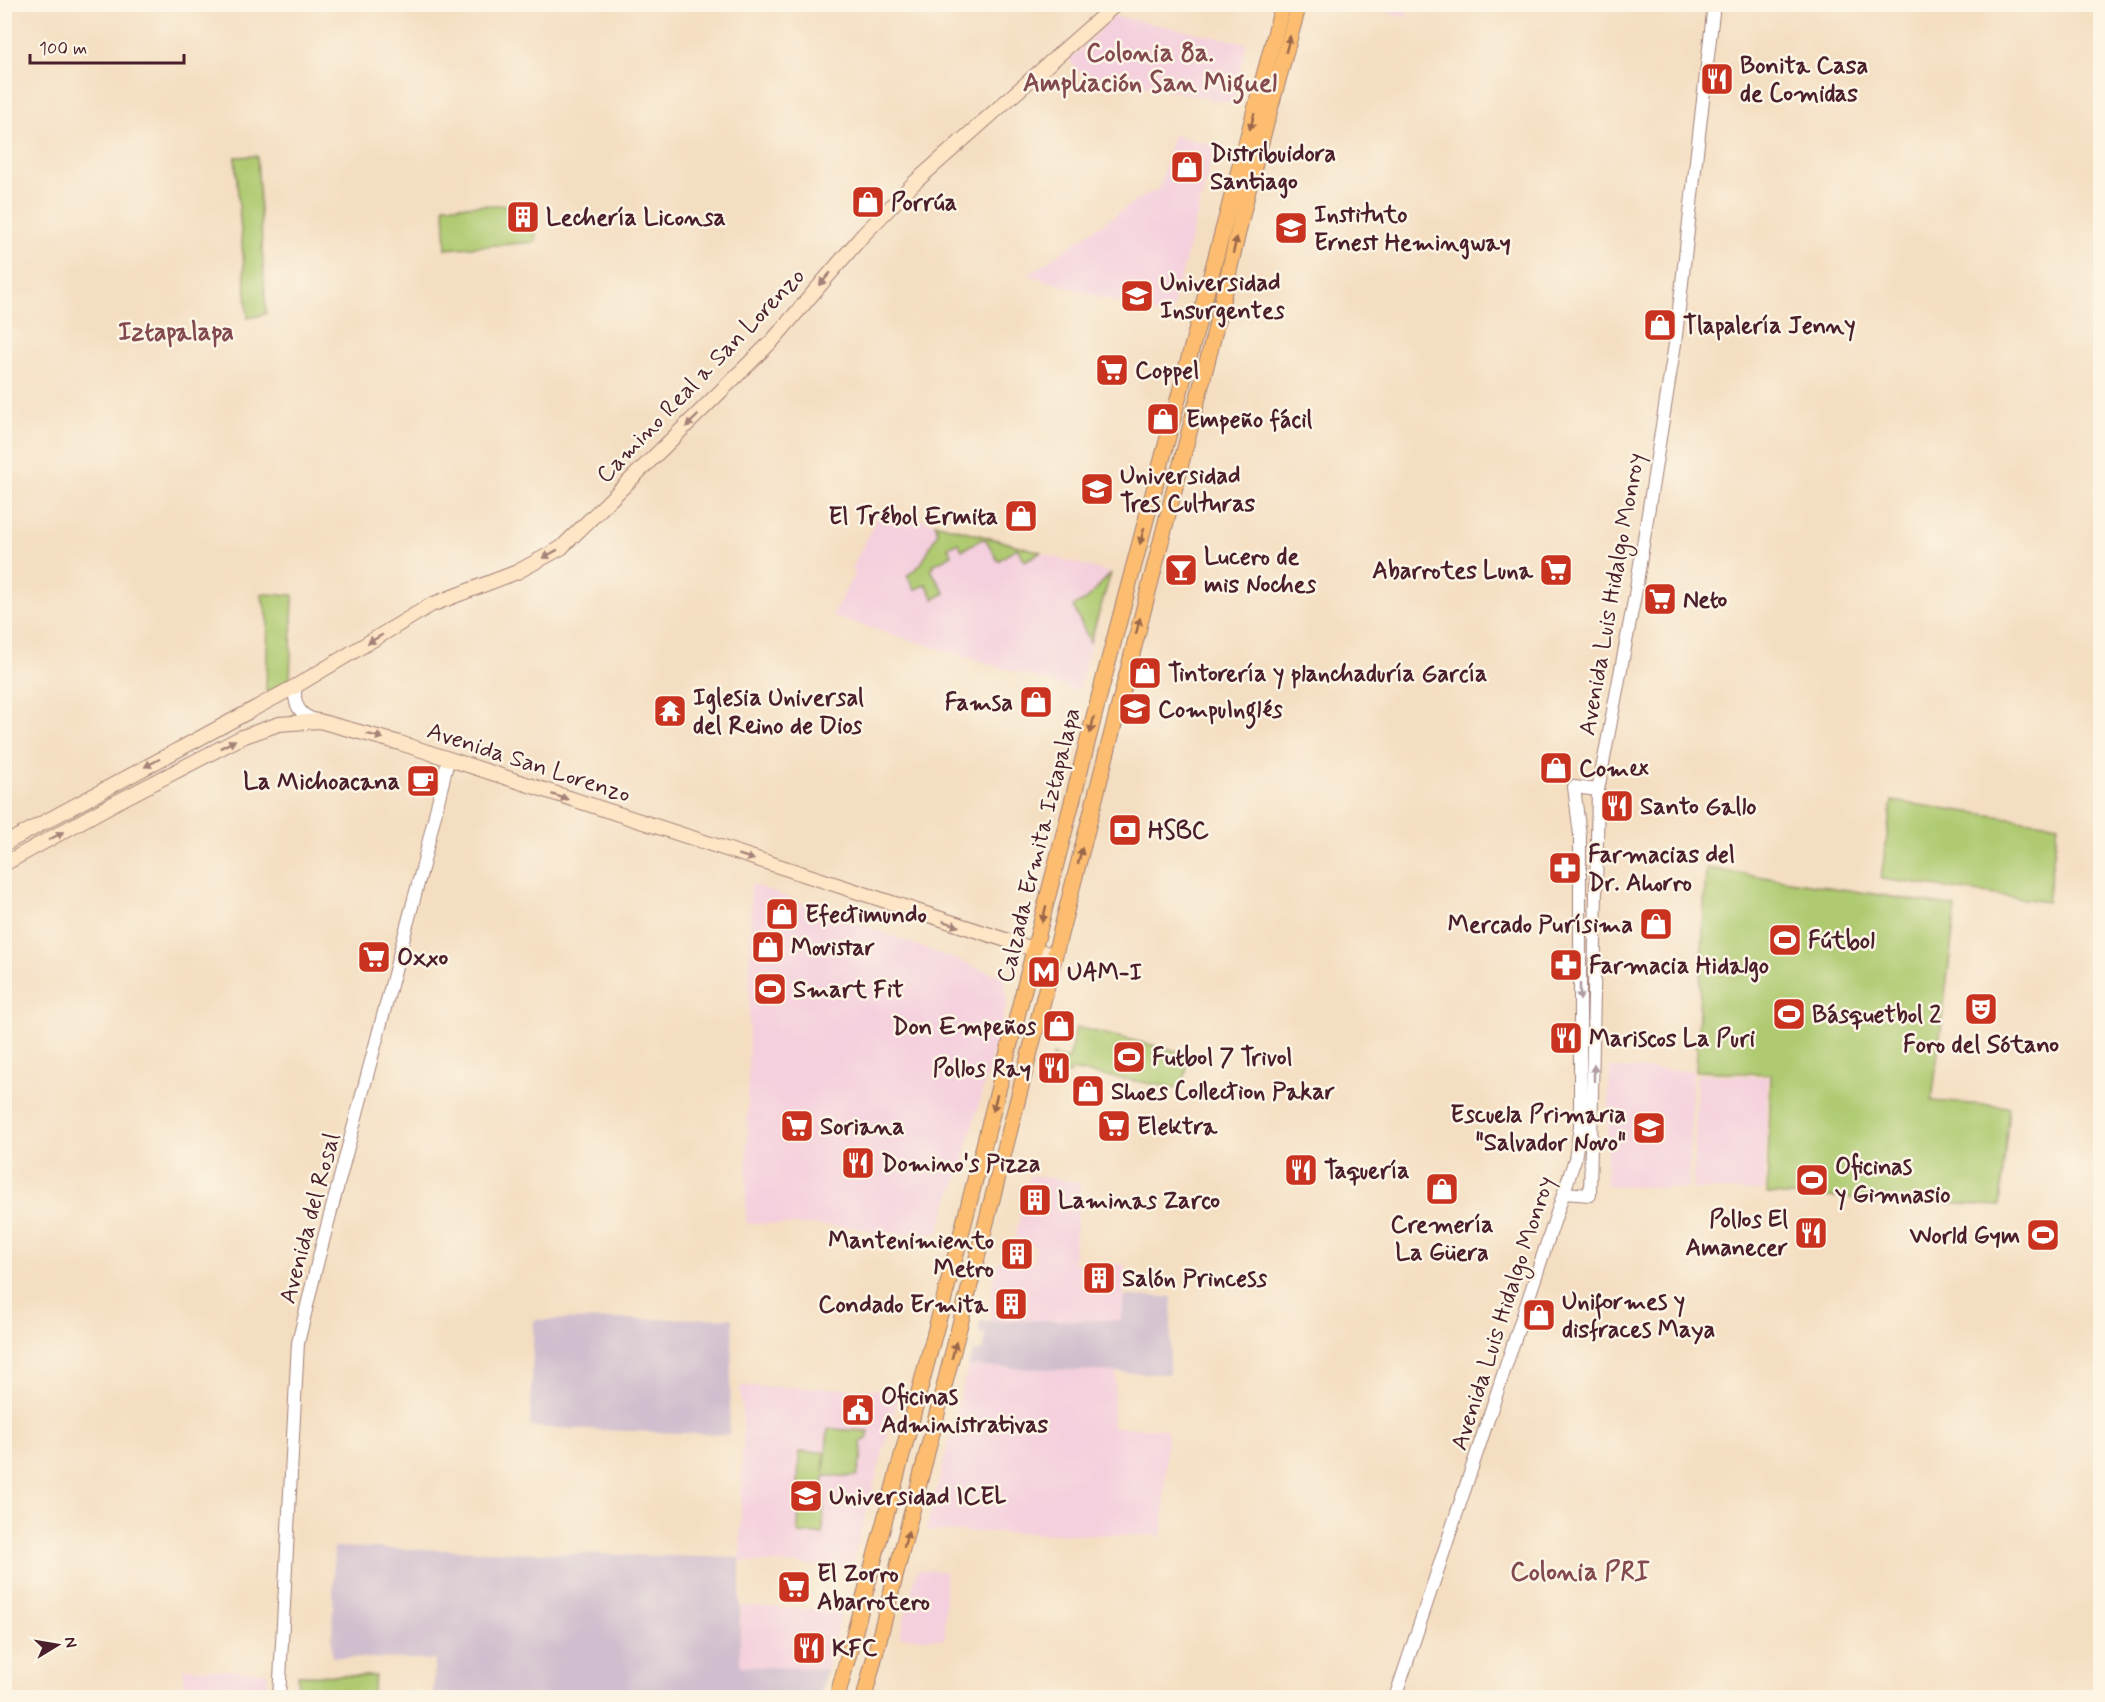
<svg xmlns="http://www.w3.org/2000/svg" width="2105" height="1702" font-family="Mynerve,sans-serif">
<rect width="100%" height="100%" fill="#fcf5e5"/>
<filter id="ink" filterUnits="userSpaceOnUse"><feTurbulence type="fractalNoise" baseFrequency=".0167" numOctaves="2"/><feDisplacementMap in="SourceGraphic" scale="12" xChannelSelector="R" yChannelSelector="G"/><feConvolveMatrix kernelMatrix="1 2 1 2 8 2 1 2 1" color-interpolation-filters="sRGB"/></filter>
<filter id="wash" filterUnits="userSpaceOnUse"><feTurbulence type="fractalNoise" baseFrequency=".008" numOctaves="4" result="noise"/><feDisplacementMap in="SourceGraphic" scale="24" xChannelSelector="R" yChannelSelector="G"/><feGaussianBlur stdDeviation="1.35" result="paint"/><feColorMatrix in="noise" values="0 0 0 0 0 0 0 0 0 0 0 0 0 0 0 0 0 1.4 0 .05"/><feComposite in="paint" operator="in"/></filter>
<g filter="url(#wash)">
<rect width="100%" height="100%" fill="#f4dec1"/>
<!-- built -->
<g fill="#f4cfdd">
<path d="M 1352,5 L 1409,4 L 1409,5 L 1406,17 Z"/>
<path d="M 1115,16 L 1247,43 L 1232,103 L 1080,73 L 1069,60 Z"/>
<path d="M 1173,135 L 1215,146 L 1170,318 L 1028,275 L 1140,198 L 1159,189 Z"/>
<path d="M 882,508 L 1111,573 L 1078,691 L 832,616 L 856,571 L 852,568 Z"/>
<path d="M 751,884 L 1003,977 L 1008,999 L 958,1179 L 948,1201 L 938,1234 L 876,1233 L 855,1227 L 746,1223 Z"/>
<path d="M 1610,1068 L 1693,1071 L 1688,1189 L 1606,1185 Z"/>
<path d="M 1697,1074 L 1768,1077 L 1764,1191 L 1693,1189 Z"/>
<path d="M 1030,1175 L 1080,1183 L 1073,1263 L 1126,1264 L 1122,1320 L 990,1321 L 992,1284 L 998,1261 L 1035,1262 L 1035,1246 L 1013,1246 Z"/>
<path d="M 968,1366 L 1116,1372 L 1112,1427 L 1167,1429 L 1163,1536 L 926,1531 Z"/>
<path d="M 740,1386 L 900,1390 L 851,1568 L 740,1561 L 743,1427 Z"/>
<path d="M 917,1570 L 945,1571 L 945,1639 L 900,1637 Z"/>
<path d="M 741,1606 L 842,1610 L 827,1669 L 740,1667 Z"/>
<path d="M 184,1668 L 268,1672 L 267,1697 L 183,1697 Z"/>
</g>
<!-- industrial -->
<g fill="#d0bdcd">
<path d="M 1125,1296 L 1172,1297 L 1169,1374 L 968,1366 L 973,1351 L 984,1351 L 985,1334 L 979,1334 L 979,1321 L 1121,1320 Z"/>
<path d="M 733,1318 L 729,1435 L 530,1427 L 534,1320 Z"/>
<path d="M 334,1547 L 740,1558 L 740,1666 L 827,1669 L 819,1697 L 433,1697 L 435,1660 L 332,1657 Z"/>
</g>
<!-- green -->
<g fill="#afca71" stroke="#7c744e" stroke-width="1.5">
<path d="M 257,156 L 266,314 L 248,318 L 235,157 Z"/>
<path d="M 512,205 L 513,229 L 535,228 L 536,242 L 446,249 L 444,206 Z"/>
<path d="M 935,523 L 1041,552 L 1025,561 L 1017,548 L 998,561 L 986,540 L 982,539 L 962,550 L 958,542 L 948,547 L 952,555 L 933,565 L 934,568 L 931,570 L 945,593 L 934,599 L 926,584 L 915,590 L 907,576 L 921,564 L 938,532 Z"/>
<path d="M 1111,573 L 1090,642 L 1073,606 L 1086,600 Z"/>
<path d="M 261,594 L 293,595 L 290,680 L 266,693 L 268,618 Z"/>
<path d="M 1892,801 L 2058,825 L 2047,902 L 1881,879 Z"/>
<path d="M 1706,868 L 1956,907 L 1932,1101 L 2009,1107 L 2000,1206 L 1767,1194 L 1771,1074 L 1696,1071 Z"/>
<path d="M 1076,1027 L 1190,1054 L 1182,1089 L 1071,1070 L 1069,1074 L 1058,1073 L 1059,1065 L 1051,1063 L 1053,1055 L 1069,1059 Z"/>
<path d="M 828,1429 L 869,1431 L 867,1439 L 861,1442 L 862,1455 L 857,1476 L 824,1476 L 823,1491 L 798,1491 L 799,1452 L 824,1452 L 824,1472 Z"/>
<path d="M 799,1493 L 824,1494 L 823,1534 L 798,1533 Z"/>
<path d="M 298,1675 L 375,1676 L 372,1697 L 297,1697 Z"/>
</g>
</g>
<g filter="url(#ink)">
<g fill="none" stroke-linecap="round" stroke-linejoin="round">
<defs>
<g id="tertiary">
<path d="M 296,686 C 292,703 300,717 317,720"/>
<path d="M 1564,1193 L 1590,1195 L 1598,790 L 1635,595 L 1675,344 L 1714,4"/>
<path d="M 279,1698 L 298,1343 L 317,1264 L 423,865 L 448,760"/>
<path d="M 1395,1698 L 1575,1159 L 1580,1127 L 1580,835 L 1574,787 L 1598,790"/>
</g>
<g id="secondary">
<path d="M 4,844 L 296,686 L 431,605 L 517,572 L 561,548 L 773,340 L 863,235 L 914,183 L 1116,4"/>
<path d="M 4,864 L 111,805 L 242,737 L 279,724 L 319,721 L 400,743 L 1055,956"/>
</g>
<g id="primary">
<path d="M 837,1698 L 956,1254 L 1100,693 L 1283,4"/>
<path d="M 864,1698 L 1212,343 L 1250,182 L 1299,4"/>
</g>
</defs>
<!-- tertiary casing -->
<use href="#tertiary" stroke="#9f7e76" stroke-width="14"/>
<!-- secondary casing -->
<use href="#secondary" stroke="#9f7e76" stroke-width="16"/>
<!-- primary casing -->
<use href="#primary" stroke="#9f7e76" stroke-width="17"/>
<!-- tertiary -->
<use href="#tertiary" stroke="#fff" stroke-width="12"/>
<!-- secondary -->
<use href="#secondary" stroke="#fee5c5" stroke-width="14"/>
<!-- primary -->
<use href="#primary" stroke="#fcbd6f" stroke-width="15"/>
</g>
<!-- one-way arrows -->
<defs><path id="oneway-solid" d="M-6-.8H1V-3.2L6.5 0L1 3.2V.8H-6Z" transform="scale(1.5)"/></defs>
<g fill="#9a664a">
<use href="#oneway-solid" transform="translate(1288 44) rotate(-75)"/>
<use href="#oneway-solid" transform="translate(1252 122) rotate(105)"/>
<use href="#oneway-solid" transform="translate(1235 245) rotate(-77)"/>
<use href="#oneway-solid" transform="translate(1142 536) rotate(105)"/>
<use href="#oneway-solid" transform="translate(1138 626) rotate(-76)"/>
<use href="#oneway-solid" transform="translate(1092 725) rotate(104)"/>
<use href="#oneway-solid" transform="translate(1080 856) rotate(-76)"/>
<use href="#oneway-solid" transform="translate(1044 914) rotate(105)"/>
<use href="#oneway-solid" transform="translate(995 1103) rotate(104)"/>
<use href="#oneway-solid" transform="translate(954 1350) rotate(-76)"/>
<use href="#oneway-solid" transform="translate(906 1539) rotate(-75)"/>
</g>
<g fill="#a48278">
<use href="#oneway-solid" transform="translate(825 279) rotate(131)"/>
<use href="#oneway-solid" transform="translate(692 421) rotate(136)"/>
<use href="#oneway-solid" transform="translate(550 554) rotate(151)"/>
<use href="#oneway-solid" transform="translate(375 639) rotate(150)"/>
<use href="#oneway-solid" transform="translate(375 736) rotate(15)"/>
<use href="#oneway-solid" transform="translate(228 744) rotate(-27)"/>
<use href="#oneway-solid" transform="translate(152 763) rotate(152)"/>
<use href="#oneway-solid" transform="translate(560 797) rotate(18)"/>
<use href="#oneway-solid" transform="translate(56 836) rotate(-29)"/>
<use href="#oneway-solid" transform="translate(746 857) rotate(18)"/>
<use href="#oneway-solid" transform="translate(951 924) rotate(18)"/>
</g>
<g fill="#ae9aa0">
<use href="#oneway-solid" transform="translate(1580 992) rotate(90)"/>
<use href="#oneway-solid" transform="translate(1594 1073) rotate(-90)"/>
</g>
</g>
<!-- icons -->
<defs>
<symbol id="restaurant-square" viewBox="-11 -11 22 22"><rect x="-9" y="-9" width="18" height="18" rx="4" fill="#c8321e" stroke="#fcf5e5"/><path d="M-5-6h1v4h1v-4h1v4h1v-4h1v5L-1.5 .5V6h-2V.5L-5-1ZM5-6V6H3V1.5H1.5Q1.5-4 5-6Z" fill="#fff"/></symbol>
<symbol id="shop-square" viewBox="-11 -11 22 22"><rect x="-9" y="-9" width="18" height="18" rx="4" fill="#c8321e" stroke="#fcf5e5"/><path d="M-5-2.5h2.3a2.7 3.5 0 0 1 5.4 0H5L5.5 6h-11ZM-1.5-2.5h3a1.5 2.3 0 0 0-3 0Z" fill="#fff"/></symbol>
<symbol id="building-square" viewBox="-11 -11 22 22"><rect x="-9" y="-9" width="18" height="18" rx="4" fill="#c8321e" stroke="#fcf5e5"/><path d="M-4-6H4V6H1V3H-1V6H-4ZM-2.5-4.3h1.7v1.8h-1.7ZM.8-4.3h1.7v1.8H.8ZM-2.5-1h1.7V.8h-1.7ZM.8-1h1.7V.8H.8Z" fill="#fff"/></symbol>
<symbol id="school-square" viewBox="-11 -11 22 22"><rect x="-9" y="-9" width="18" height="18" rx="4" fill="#c8321e" stroke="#fcf5e5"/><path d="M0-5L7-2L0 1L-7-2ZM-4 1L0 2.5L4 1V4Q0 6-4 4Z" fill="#fff"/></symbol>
<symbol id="university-square" viewBox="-11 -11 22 22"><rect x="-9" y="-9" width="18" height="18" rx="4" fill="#c8321e" stroke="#fcf5e5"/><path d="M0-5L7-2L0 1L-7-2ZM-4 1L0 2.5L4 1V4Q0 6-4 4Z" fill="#fff"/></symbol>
<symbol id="supermarket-square" viewBox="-11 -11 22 22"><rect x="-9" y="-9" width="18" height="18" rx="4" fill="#c8321e" stroke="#fcf5e5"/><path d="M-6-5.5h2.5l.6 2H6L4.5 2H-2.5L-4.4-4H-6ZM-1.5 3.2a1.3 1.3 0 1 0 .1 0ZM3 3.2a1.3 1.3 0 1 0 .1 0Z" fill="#fff"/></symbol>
<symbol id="bar-square" viewBox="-11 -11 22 22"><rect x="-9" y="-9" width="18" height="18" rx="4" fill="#c8321e" stroke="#fcf5e5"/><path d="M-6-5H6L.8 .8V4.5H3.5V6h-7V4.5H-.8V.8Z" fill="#fff"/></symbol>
<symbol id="temple-square" viewBox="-11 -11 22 22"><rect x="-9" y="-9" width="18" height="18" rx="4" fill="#c8321e" stroke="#fcf5e5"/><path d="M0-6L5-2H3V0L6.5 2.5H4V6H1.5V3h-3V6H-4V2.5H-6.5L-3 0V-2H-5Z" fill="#fff"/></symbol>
<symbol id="cafe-square" viewBox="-11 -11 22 22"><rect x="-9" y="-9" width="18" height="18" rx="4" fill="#c8321e" stroke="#fcf5e5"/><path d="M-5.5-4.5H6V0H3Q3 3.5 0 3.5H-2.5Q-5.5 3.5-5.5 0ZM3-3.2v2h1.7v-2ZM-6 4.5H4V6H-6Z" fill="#fff"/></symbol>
<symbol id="bank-square" viewBox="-11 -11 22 22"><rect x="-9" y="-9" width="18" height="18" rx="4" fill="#c8321e" stroke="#fcf5e5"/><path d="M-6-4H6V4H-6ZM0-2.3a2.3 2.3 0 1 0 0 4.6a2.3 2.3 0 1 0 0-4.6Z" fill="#fff"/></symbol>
<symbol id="pharmacy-square" viewBox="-11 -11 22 22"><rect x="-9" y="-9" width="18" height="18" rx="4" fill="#c8321e" stroke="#fcf5e5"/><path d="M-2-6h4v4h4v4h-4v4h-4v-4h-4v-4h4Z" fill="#fff"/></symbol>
<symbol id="stadium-square" viewBox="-11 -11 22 22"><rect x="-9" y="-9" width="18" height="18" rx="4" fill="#c8321e" stroke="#fcf5e5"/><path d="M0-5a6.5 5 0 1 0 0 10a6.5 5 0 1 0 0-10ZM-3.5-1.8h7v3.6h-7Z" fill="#fff"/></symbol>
<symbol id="metro-square" viewBox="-11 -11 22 22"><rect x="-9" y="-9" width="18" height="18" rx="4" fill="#c8321e" stroke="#fcf5e5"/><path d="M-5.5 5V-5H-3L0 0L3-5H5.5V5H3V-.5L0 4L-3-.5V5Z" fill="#fff"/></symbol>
<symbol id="theatre-square" viewBox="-11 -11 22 22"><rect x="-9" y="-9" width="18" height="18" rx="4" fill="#c8321e" stroke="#fcf5e5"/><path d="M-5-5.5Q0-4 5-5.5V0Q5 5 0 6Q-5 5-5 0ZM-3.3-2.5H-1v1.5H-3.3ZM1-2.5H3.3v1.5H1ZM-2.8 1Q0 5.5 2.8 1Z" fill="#fff"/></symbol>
<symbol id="civic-square" viewBox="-11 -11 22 22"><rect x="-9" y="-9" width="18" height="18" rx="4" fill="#c8321e" stroke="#fcf5e5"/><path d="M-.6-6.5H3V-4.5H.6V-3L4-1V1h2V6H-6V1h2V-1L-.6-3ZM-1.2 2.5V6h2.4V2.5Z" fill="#fff"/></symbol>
</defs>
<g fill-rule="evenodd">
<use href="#restaurant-square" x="1698" y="60" width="38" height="38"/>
<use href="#shop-square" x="1168" y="148" width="38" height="38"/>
<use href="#shop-square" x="849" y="183" width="38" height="38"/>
<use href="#building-square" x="504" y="198" width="38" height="38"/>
<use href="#school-square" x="1272" y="209" width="38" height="38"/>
<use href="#university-square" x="1118" y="277" width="38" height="38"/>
<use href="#shop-square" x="1641" y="306" width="38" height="38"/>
<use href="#supermarket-square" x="1093" y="351" width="38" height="38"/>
<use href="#shop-square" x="1144" y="400" width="38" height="38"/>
<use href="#university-square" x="1078" y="470" width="38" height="38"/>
<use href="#shop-square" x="1002" y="497" width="38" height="38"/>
<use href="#bar-square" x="1162" y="551" width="38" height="38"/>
<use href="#supermarket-square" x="1537" y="551" width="38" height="38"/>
<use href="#supermarket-square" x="1641" y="580" width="38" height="38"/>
<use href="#shop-square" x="1126" y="654" width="38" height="38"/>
<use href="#shop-square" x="1017" y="683" width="38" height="38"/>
<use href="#school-square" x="1116" y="690" width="38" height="38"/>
<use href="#temple-square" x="651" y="692" width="38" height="38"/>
<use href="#shop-square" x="1537" y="749" width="38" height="38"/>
<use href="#cafe-square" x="404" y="762" width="38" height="38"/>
<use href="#restaurant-square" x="1598" y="787" width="38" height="38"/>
<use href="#bank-square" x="1106" y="811" width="38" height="38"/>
<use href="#pharmacy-square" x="1546" y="849" width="38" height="38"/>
<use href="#shop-square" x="763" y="895" width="38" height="38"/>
<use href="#shop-square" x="1637" y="905" width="38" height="38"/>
<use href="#stadium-square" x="1766" y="921" width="38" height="38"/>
<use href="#shop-square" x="749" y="928" width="38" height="38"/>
<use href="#supermarket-square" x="355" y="938" width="38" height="38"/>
<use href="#pharmacy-square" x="1547" y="946" width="38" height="38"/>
<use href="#metro-square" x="1025" y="953" width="38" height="38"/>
<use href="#stadium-square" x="751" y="970" width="38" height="38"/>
<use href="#theatre-square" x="1962" y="990" width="38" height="38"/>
<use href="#stadium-square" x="1770" y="995" width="38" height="38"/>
<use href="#shop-square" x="1040" y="1007" width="38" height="38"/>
<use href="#restaurant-square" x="1547" y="1019" width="38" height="38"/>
<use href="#stadium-square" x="1110" y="1038" width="38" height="38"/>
<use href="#restaurant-square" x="1035" y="1049" width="38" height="38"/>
<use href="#shop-square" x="1069" y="1072" width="38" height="38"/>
<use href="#supermarket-square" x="778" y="1107" width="38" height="38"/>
<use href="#supermarket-square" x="1095" y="1107" width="38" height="38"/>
<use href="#school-square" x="1630" y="1109" width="38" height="38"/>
<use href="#restaurant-square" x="839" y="1144" width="38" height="38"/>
<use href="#restaurant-square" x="1282" y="1151" width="38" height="38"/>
<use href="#stadium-square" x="1793" y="1161" width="38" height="38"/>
<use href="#shop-square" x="1423" y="1170" width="38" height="38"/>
<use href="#building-square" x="1016" y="1181" width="38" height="38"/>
<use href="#restaurant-square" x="1792" y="1214" width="38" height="38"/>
<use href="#stadium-square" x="2024" y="1216" width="38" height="38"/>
<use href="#building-square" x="998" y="1235" width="38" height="38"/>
<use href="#building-square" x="1080" y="1259" width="38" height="38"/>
<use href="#building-square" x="992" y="1285" width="38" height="38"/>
<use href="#shop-square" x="1520" y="1296" width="38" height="38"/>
<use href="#civic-square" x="839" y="1391" width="38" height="38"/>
<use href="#university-square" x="787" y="1477" width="38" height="38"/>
<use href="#supermarket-square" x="775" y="1568" width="38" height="38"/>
<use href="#restaurant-square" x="790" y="1629" width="38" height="38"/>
</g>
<g text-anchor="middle" stroke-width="5" stroke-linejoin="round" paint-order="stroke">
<!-- poi labels -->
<g font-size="24" font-weight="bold" fill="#4a1f2b" stroke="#fcf5e5" text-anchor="start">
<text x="1740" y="73">Bonita Casa<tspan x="1740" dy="28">de Comidas</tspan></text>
<text x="1210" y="161">Distribuidora<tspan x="1210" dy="28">Santiago</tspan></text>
<text x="891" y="210">Porrúa</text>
<text x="1314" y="222">Instituto<tspan x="1314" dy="28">Ernest Hemingway</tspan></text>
<text x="546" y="225">Lechería Liconsa</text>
<text x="1160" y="290">Universidad<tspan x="1160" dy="28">Insurgentes</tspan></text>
<text x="1683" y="333">Tlapalería Jenny</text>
<text x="1135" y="378">Coppel</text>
<text x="1186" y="427">Empeño fácil</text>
<text x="1120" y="483">Universidad<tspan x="1120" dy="28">Tres Culturas</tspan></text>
<text x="998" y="524" text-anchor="end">El Trébol Ermita</text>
<text x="1204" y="564">Lucero de<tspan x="1204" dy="28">mis Noches</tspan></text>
<text x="1533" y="578" text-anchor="end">Abarrotes Luna</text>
<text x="1683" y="607">Neto</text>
<text x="1168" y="681">Tintorería y planchaduría García</text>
<text x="693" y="705">Iglesia Universal<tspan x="693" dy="28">del Reino de Dios</tspan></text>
<text x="1013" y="710" text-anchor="end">Famsa</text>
<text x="1158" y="717">CompuInglés</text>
<text x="1579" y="776">Comex</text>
<text x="400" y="789" text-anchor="end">La Michoacana</text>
<text x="1640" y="814">Santo Gallo</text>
<text x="1148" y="838">HSBC</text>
<text x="1588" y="862">Farmacias del<tspan x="1588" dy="28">Dr. Ahorro</tspan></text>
<text x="805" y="922">Efectimundo</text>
<text x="1633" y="932" text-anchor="end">Mercado Purísima</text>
<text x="1808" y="948">Fútbol</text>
<text x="791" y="955">Movistar</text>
<text x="397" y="965">Oxxo</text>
<text x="1589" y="973">Farmacia Hidalgo</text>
<text x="1067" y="980">UAM-I</text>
<text x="793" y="997">Smart Fit</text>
<text x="1812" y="1022">Básquetbol 2</text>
<text x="1036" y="1034" text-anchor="end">Don Empeños</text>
<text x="1589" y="1046">Mariscos La Puri</text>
<text x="1981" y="1052" text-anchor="middle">Foro del Sótano</text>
<text x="1152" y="1065">Futbol 7 Trivol</text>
<text x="1031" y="1076" text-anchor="end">Pollos Ray</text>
<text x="1111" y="1099">Shoes Collection Pakar</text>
<text x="1626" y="1122" text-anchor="end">Escuela Primaria<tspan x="1626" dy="28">"Salvador Novo"</tspan></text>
<text x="820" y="1134">Soriana</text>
<text x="1137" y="1134">Elektra</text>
<text x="881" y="1171">Domino's Pizza</text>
<text x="1835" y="1174">Oficinas<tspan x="1835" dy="28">y Gimnasio</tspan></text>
<text x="1324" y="1178">Taquería</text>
<text x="1058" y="1208">Laminas Zarco</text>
<text x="1788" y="1227" text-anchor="end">Pollos El<tspan x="1788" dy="28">Amanecer</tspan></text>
<text x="1442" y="1232" text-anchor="middle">Cremería<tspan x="1442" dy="28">La Güera</tspan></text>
<text x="2020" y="1243" text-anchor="end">World Gym</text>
<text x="994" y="1248" text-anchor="end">Mantenimiento<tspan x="994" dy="28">Metro</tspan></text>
<text x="1122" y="1286">Salón Princess</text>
<text x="1562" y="1309">Uniformes y<tspan x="1562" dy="28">disfraces Maya</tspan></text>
<text x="988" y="1312" text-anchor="end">Condado Ermita</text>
<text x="881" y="1404">Oficinas<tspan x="881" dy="28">Administrativas</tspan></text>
<text x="829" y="1504">Universidad ICEL</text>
<text x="817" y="1581">El Zorro<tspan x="817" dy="28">Abarrotero</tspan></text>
<text x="832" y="1656">KFC</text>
</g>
<!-- street labels -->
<g font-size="24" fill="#4a1f2b" stroke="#fcf5e5">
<text transform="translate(700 375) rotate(-46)" y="8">Camino Real a San Lorenzo</text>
<text transform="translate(1611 594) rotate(-80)" y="8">Avenida Luis Hidalgo Monroy</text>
<text transform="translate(529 762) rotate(18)" y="8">Avenida San Lorenzo</text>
<text transform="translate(1038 845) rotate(-76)" y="8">Calzada Ermita Iztapalapa</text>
<text transform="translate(309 1218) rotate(-75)" y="8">Avenida del Rosal</text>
<text transform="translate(1502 1313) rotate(-72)" y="8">Avenida Luis Hidalgo Monroy</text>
</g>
<!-- neighbourhood labels -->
<g font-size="26" font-weight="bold" fill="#82494f" stroke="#fcf5e5">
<text x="1150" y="61">Colonia 8a.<tspan x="1150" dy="30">Ampliación San Miguel</tspan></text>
<text x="176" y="340">Iztapalapa</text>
<text x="1580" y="1580">Colonia PRI</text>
</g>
</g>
<!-- margin -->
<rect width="2105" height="1702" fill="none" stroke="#fcf5e5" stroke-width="24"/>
<!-- north arrow -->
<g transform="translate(57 1645) rotate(79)" stroke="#fcf5e5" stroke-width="4.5" paint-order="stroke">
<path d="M0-4.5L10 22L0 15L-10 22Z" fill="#4a1f2b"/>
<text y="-9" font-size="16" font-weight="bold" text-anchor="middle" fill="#4a1f2b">N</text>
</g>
<!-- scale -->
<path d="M30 54v9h154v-9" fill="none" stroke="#4a1f2b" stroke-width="3"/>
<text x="39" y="54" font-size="18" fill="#4a1f2b" stroke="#fcf5e5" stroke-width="4.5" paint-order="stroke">100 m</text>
</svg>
